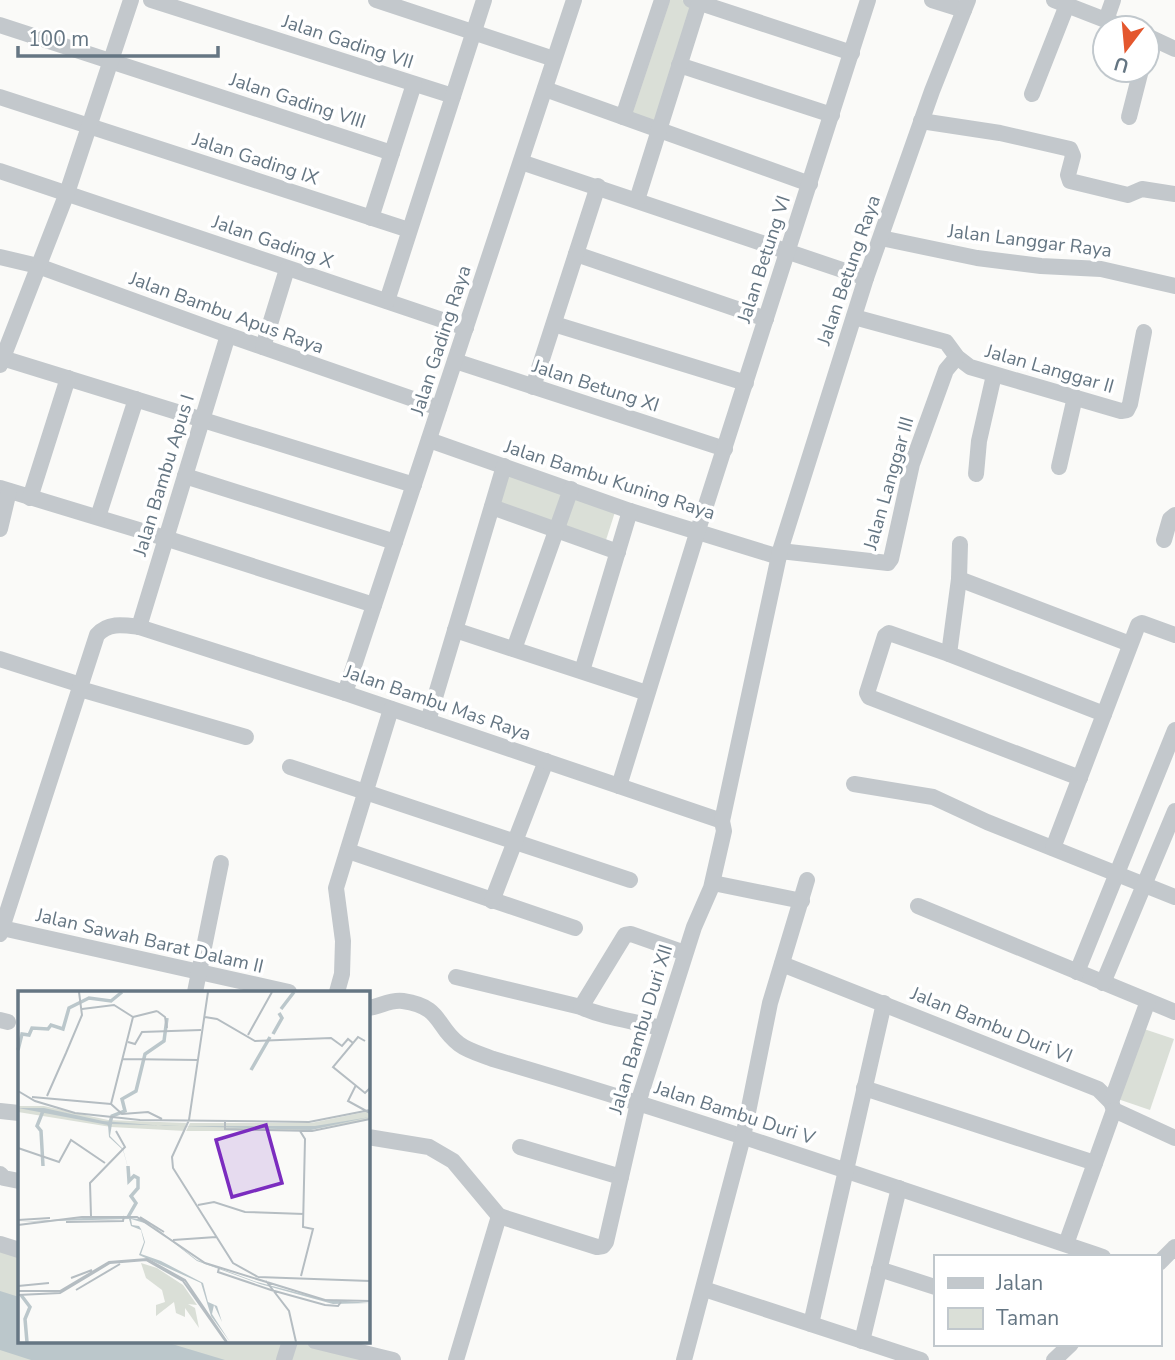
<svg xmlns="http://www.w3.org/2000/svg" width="1175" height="1360" font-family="'Nunito Sans',sans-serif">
<rect width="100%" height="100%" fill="#fafaf8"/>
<!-- green -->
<g fill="#dadfd7">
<path d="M 664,0 L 682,0 L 696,4 L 660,122 L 626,112 Z"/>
<path d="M 510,474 L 615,512 L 606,540 L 496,503 Z"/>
<path d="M 1132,1025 L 1174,1039 L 1150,1110 L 1109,1096 Z"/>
<path d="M 0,1244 L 19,1250 L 19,1341 L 315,1341 L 393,1360 L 0,1360 Z"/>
</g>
<!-- water -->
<path fill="#bbc7cb" d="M 0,1291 L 19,1297 L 19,1341 L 162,1341 L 225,1360 L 31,1360 L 0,1350 Z"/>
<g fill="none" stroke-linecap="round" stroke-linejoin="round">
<!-- minor -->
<g stroke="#c3c8cc" stroke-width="16">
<path d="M 151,0 L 453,96"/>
<path d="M 376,0 L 554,59"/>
<path d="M 691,0 L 852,53"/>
<path d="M 932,0 L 964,10"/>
<path d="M 1054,0 L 1126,28"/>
<path d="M 1106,20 L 1113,0"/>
<path d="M 0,25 L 392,153"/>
<path d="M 1147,36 L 1175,49"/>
<path d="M 679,65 L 832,115"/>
<path d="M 545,89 L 810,184"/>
<path d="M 1032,94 L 1067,5"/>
<path d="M 0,97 L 409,230"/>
<path d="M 623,117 L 662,0"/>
<path d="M 1129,117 L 1141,70"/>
<path d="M 921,121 L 1000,133 L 1070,149 L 1073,156 L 1068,175 L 1070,181 L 1128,195 L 1142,189 L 1175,194"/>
<path d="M 521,162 L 866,278"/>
<path d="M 0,171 L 466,328"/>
<path d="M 637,200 L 699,3"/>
<path d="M 371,218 L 414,84"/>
<path d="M 881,238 L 977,258 L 1041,266 L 1101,269 L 1175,286"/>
<path d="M 576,254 L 766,319"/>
<path d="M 0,257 L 38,266 L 228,335 L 439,408"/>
<path d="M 387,301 L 484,0"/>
<path d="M 854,317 L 946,342 L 957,357 L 970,367 L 1121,411 L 1127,410 L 1130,404 L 1144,332"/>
<path d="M 554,324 L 746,383"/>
<path d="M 263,347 L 287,269"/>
<path d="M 2,358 L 414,485"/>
<path d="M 455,361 L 725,449"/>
<path d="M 0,365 L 67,193 L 131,0"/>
<path d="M 533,387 L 598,186"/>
<path d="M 429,440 L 630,511 L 779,557"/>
<path d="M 1059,467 L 1075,397"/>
<path d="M 976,474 L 979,441 L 994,375"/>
<path d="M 185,476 L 395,542"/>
<path d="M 0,488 L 165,538 L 374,605"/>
<path d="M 30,498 L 68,378"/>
<path d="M 492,507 L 618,552"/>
<path d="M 98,517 L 136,399"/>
<path d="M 0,529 L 9,491"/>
<path d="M 1164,540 L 1170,519 L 1175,515"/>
<path d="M 780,551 L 888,563 L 891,559 L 912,464 L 946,370 L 957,357"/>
<path d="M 959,579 L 1130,644"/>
<path d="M 139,627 L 228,335"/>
<path d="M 455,630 L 647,693"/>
<path d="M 514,649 L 571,489"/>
<path d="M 949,654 L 959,579 L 960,544"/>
<path d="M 0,659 L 81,685"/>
<path d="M 582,671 L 630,511"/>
<path d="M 80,689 L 246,737"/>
<path d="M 345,693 L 574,0"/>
<path d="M 428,721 L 504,466"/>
<path d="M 290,767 L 630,880"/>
<path d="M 1080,778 L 869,697 L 867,693 L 885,636 L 889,633 L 949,654 L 1104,714"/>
<path d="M 854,784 L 933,797 L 987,822 L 1175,897"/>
<path d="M 619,786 L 698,530 L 868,0"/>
<path d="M 1053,848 L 1138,625 L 1142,623 L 1175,635"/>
<path d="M 348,851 L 575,928"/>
<path d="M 713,883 L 802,901"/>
<path d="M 492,901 L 546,761"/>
<path d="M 918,906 L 1175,1012"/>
<path d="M 2,928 L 289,992"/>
<path d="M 0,934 L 97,635 C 108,622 124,625 139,627 L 345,693 L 722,821"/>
<path d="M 782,964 L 1098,1089 L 1111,1102 L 1114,1110 L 1175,1138"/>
<path d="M 1077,972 L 1175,730"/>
<path d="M 456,977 L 581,1007 C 604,1018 635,1021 660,1028"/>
<path d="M 1103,983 L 1175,811"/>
<path d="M 195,992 L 221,863"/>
<path d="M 337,992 L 342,974 L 343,941 L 336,888 L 391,709"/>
<path d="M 581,1007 L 625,935 L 631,934 L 685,953"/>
<path d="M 368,1008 C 380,1007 390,999 403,1001 C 443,1007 435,1026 459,1044 C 468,1051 483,1055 493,1059 C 698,1119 900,1189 1103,1257"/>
<path d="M 0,1020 L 8,1022"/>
<path d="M 864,1088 L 1095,1163"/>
<path d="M 1111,1102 L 1148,1001"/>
<path d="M 0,1111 L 19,1113"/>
<path d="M 368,1137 L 429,1147 L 453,1161 L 499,1216"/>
<path d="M 520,1147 L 621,1177"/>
<path d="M 0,1174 L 4,1178 L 19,1181"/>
<path d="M 499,1216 L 597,1247 L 603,1246 L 606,1242 L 638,1103 L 694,927 L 711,888 L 724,831 L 722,821 L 780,551 L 866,278 L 932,91 L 968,0"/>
<path d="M 0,1244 L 19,1250"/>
<path d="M 1066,1244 L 1114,1110"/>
<path d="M 1159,1263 L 1175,1247"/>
<path d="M 879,1269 L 935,1287"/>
<path d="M 704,1289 L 921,1360"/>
<path d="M 811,1324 L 884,1003"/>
<path d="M 315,1341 L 393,1360"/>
<path d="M 862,1341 L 899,1188"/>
<path d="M 284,1360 L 290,1341"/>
<path d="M 456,1360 L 499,1216"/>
<path d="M 684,1360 L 743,1137 L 770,1003 L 807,880"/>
<path d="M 1054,1360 L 1071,1344"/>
</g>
</g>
<g text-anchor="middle" stroke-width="7" stroke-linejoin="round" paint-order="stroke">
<!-- street labels -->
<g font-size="19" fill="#657683" stroke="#fff">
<text transform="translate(348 41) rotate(18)" y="7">Jalan Gading VII</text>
<text transform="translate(298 100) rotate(18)" y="7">Jalan Gading VIII</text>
<text transform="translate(256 158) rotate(18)" y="7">Jalan Gading IX</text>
<text transform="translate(1030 240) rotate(7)" y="7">Jalan Langgar Raya</text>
<text transform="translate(273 241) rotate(19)" y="7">Jalan Gading X</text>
<text transform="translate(763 259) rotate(-72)" y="7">Jalan Betung VI</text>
<text transform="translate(848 270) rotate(-71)" y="7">Jalan Betung Raya</text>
<text transform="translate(227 312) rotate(20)" y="7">Jalan Bambu Apus Raya</text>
<text transform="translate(440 340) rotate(-72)" y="7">Jalan Gading Raya</text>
<text transform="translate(1050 368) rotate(16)" y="7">Jalan Langgar II</text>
<text transform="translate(596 385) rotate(18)" y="7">Jalan Betung XI</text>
<text transform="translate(163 475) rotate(-73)" y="7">Jalan Bambu Apus I</text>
<text transform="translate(610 479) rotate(18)" y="7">Jalan Bambu Kuning Raya</text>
<text transform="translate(888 483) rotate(-74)" y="7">Jalan Langgar III</text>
<text transform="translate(438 702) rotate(19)" y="7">Jalan Bambu Mas Raya</text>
<text transform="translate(150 940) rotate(13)" y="7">Jalan Sawah Barat Dalam II</text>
<text transform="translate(992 1024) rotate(22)" y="7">Jalan Bambu Duri VI</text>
<text transform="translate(640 1029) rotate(-73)" y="7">Jalan Bambu Duri XII</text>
<text transform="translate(735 1112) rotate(18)" y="7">Jalan Bambu Duri V</text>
</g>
</g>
<!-- overview -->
<g transform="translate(18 991)">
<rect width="352" height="352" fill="#fafaf8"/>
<path d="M 0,115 L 26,115 L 90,129 L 168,132 L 167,140 L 93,136 L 0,121 ZM 352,120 L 352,128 L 286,140 L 168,140 L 172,132 L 293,132 ZM 123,272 L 139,277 L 165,294 L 179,314 L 170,313 L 177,317 L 181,337 L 167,317 L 167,326 L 158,322 L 156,311 L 138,325 L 138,314 L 147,311 L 144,299 L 128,287 Z" fill="#dadfd7"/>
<path d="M 0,117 L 26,117 L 85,130 L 147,135 L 297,135 L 352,126 L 293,139 L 94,133 L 92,145 L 105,158 L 111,180 L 105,159 L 91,146 L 90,134 ZM 98,225 L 128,229 L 179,269 L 239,291 L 304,308 L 352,312 L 315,313 L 242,293 L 179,270 L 133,234 L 113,228 L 114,234 L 121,235 L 123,238 L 127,251 L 123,263 L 143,270 L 185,292 L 190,311 L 199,315 L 204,331 L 196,314 L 194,323 L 212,351 L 193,325 L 183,292 L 121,264 L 126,251 L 123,239 L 113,235 L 111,228 L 0,231 Z" fill="#bbc7cb"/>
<path fill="none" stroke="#bbc7cb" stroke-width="3.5" d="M 263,18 L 276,1M 255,43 L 264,27 L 261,22M 0,59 L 4,43 L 11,44 L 14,37 L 30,38 L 33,34 L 45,38 L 51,17 L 71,7 L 93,10 L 104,1M 233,79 L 252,46M 25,120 L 19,135 L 23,140 L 25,175M 91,135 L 94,125 L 107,120 L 104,108 L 118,100 L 127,63 L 146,50 L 149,27M 110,175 L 111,190 L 116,185 L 120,187 L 120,197 L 113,205 L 118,212 L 110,226M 3,304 L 12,316 L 7,328 L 9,351"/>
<path fill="none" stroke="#b5bdc2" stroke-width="2" d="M 64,18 L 96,14 L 115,26M 139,20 L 147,26 L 149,37M 115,26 L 139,20M 187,26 L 199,28 L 237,50 L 313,47 L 324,55 L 330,48 L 335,52M 230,44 L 254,1M 347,50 L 340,46 L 315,76 L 347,102 L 352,97M 110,51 L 117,53 L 124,41 L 183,39M 48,62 L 64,24 L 61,1M 105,68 L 180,69M 338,94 L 330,110 L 352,122M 0,100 L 17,110 L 57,122 L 122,129 L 291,131 L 352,119M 29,105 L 48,62M 14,106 L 93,113M 93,113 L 115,26M 93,113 L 104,123 L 130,121 L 144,128M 171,129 L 154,166 L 155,177 L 215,272 L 240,286M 171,129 L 190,1M 207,130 L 207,138 L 294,140 L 352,128M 282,140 L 287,148 L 285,236 L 295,238 L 283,285M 0,157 L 41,171 L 53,149 L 87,172M 352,168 L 352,195M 180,214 L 196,211 L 227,221 L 286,223M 73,225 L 72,192 L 107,156 L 98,140M 122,226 L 146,241M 0,229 L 32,227M 48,231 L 105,230 L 106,225M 0,234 L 64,226 L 119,226 L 187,272 L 307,309 L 352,310M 155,249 L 198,246M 201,277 L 200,281 L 253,299 L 307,314 L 320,315 L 323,311M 240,286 L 352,290M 53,287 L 74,279M 248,290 L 271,320 L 278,351M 0,295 L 31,292M 58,299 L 102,273M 0,300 L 42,300 L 91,271 L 129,268 L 167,289 L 209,351M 0,304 L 42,302 L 92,272 L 128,269 L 165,290 L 208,351"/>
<path fill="#7b2cbf" fill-opacity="0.15" stroke="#7b2cbf" stroke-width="3.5" d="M 248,134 L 264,192 L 214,206 L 198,149 Z"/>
<rect width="352" height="352" fill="none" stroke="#657683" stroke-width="3.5"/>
</g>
<!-- legend -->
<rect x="934" y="1255" width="228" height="91" fill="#ffffff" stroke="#c1c8cd" stroke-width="2"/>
<rect x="948" y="1278" width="35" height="10" fill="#c3c8cc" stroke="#c1c8cd" stroke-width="2"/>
<text x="996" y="1290" font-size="21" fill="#657683">Jalan</text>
<rect x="948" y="1308" width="35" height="21" fill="#dadfd7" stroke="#c1c8cd" stroke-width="2"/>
<text x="996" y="1325" font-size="21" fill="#657683">Taman</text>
<!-- north arrow -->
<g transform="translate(1126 49) rotate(196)"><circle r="33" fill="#ffffff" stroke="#c1c8cd" stroke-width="2"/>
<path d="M0-5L12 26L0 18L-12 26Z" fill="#e4572e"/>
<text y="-10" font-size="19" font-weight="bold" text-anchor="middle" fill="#657683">U</text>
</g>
<!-- scale -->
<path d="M18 46v10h200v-10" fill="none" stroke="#657683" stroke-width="3.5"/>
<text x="28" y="46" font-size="21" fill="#657683" stroke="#ffffff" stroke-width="5" paint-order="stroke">100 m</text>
</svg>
